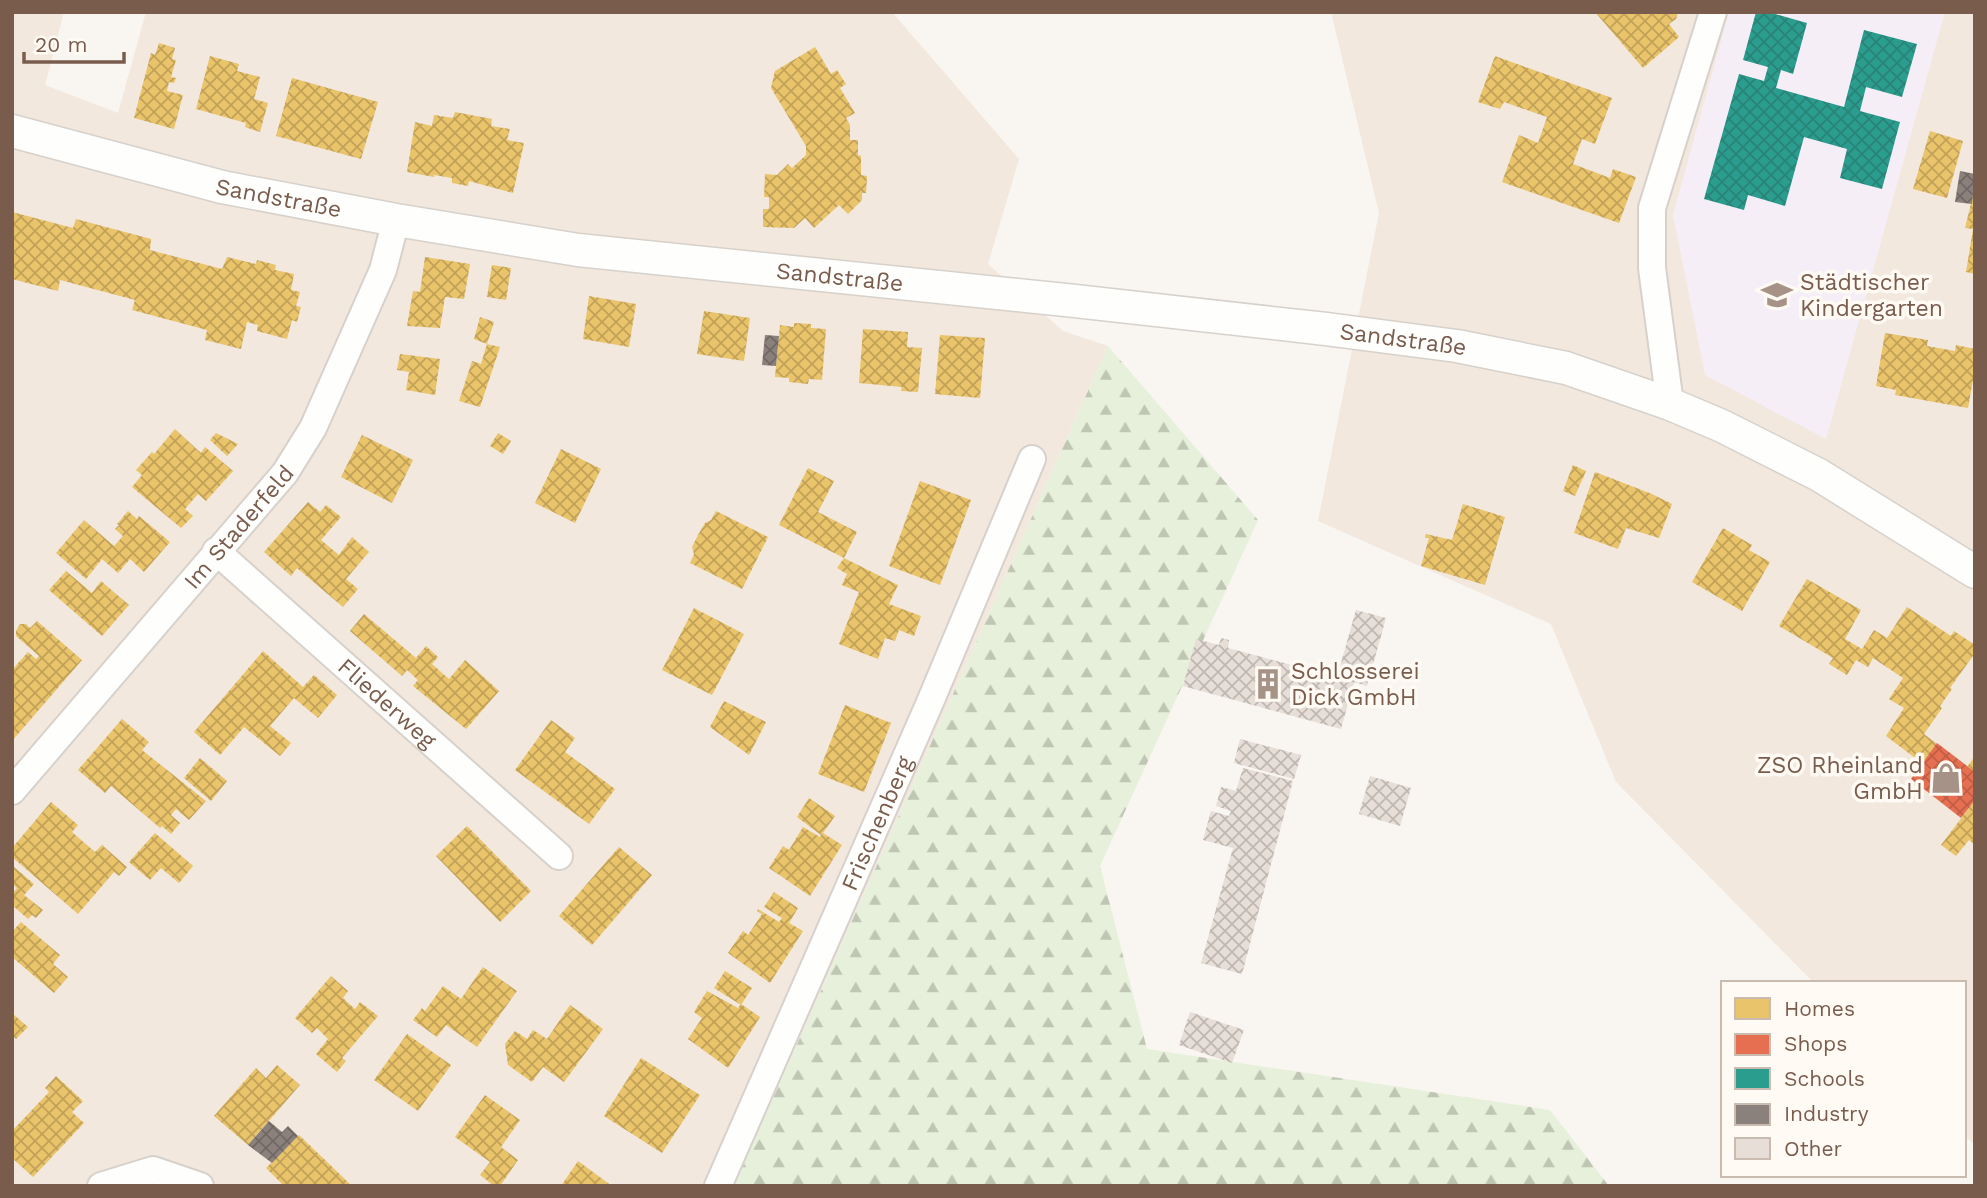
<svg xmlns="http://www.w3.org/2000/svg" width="1987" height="1198" font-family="'Work Sans',sans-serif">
<defs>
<pattern id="forest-firs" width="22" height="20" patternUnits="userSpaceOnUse" patternTransform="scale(1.75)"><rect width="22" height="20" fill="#e7f0db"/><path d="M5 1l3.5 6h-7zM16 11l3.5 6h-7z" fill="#c0c6b4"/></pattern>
<pattern id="homes-cross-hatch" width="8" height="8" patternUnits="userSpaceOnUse" patternTransform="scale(1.75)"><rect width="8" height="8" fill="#e9c46a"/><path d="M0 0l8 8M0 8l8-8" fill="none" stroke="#c2a259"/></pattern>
<pattern id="shops-cross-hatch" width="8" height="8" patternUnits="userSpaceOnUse" patternTransform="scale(1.75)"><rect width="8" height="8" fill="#e76f51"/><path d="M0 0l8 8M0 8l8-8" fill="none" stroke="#c05e45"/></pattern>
<pattern id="schools-cross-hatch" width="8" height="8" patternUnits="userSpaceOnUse" patternTransform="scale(1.75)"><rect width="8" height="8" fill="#2a9d8f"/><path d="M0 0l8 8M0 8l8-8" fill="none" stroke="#298377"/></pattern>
<pattern id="industry-cross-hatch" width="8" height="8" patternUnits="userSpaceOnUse" patternTransform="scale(1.75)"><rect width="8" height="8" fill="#8a817c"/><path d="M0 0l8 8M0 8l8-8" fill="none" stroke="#716863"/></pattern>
<pattern id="building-cross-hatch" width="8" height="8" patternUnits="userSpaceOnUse" patternTransform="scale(1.75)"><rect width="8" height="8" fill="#e6ded7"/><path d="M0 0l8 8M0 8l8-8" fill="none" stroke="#bfb7b1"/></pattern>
</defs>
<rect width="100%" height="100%" fill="#f9f5f0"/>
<!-- residential -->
<g fill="#f2e8de">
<path d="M 12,12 L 64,12 L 45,85 L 118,113 L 146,12 L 892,12 L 1019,159 L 988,264 L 1063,331 L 1108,346 L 734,1186 L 12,1186 Z"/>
<path d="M 1331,12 L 1975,12 L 1975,1145 L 1964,1135 L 1964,983 L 1814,983 L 1616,782 L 1551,624 L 1318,521 L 1379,213 Z"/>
</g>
<!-- education -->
<path fill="#f6eef6" d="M 1729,12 L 1945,12 L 1826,439 L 1705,375 L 1673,215 Z"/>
<!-- forest -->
<path fill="url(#forest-firs)" d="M 1108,346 L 1258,520 L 1100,866 L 1147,1049 L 1550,1110 L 1609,1186 L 734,1186 Z"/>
<!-- homes -->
<g fill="url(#homes-cross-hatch)">
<path d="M 1595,12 L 1678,12 L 1676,19 L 1669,24 L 1679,37 L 1643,68 Z"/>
<path d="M 159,43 L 175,48 L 172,59 L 176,60 L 171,77 L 176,78 L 174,83 L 169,82 L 167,91 L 183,95 L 174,129 L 134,118 L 151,53 L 155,55 Z"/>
<path d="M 815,47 L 831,74 L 837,70 L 846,84 L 840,88 L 855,113 L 846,118 L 850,125 L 850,140 L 858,140 L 858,155 L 861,156 L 861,175 L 867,176 L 866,193 L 862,193 L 862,200 L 848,214 L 839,205 L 814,228 L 805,218 L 794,228 L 763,227 L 763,209 L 769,209 L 769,197 L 764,197 L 765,174 L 777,175 L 788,164 L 792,168 L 806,155 L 806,146 L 771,88 L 775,71 Z"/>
<path d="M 210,56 L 239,64 L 237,71 L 260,77 L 254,99 L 268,103 L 260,132 L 245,127 L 246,123 L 196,109 Z"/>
<path d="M 1495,56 L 1612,98 L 1595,144 L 1582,139 L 1573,164 L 1610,178 L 1613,169 L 1636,177 L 1619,223 L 1502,182 L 1519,135 L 1538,143 L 1547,117 L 1504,102 L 1500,109 L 1478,102 Z"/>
<path d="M 292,78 L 378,102 L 361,159 L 276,136 Z"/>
<path d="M 455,112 L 492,119 L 491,126 L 510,129 L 507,140 L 524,143 L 513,193 L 469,181 L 468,186 L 452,183 L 452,178 L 434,175 L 434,177 L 407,172 L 415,122 L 432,126 L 434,115 L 453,118 Z"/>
<path d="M 1930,131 L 1963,141 L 1947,198 L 1913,189 Z"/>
<path d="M 1973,195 L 1975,195 L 1975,274 L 1966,272 L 1973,229 L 1965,228 Z"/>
<path d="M 12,212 L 73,228 L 76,219 L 151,239 L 150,250 L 222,269 L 227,257 L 256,264 L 257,260 L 276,265 L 275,270 L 294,274 L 291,290 L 300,292 L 296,306 L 301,307 L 297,322 L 292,320 L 287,339 L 257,331 L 258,325 L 247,322 L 241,349 L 205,340 L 207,330 L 132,310 L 135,300 L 60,280 L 58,291 L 12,279 Z"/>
<path d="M 425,257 L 470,264 L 464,299 L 445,297 L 440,328 L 407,326 L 413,291 L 420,292 Z"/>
<path d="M 492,265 L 511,268 L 506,300 L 487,297 Z"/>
<path d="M 589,296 L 636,304 L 629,347 L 583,339 Z"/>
<path d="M 704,311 L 750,318 L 744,361 L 697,354 Z"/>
<path d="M 480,317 L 494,322 L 487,344 L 474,339 Z"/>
<path d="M 794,323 L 811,324 L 811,328 L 826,329 L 822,380 L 809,379 L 808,384 L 789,382 L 789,378 L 775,377 L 780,325 L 794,327 Z"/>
<path d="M 863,329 L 908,332 L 907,347 L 922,348 L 918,392 L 901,391 L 902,387 L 859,383 Z"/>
<path d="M 1885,333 L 1928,340 L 1927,346 L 1955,351 L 1956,345 L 1975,349 L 1975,369 L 1968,408 L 1895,395 L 1896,390 L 1876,386 Z"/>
<path d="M 940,335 L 985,338 L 980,398 L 935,394 Z"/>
<path d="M 487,344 L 500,347 L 480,407 L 459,401 L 472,361 L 481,364 Z"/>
<path d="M 400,354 L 440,359 L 435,395 L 406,390 L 409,372 L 397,370 Z"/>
<path d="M 175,429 L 201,453 L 205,447 L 233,471 L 206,501 L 198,494 L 185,509 L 193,516 L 181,528 L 132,487 L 142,475 L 136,470 L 152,452 L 154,454 Z"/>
<path d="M 216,433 L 238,444 L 227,456 L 210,440 Z"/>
<path d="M 498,433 L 511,441 L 503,454 L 490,446 Z"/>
<path d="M 362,435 L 413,460 L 392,503 L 341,477 Z"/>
<path d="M 561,449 L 601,469 L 575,523 L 535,503 Z"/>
<path d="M 1573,465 L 1586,471 L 1575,496 L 1563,491 Z"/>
<path d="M 808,468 L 834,481 L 818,512 L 857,532 L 844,558 L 898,585 L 889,604 L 921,616 L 914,636 L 899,630 L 895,641 L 885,638 L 878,659 L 839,644 L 859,592 L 842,585 L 847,574 L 837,568 L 844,558 L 779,525 Z"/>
<path d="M 1595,472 L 1652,494 L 1672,504 L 1659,538 L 1626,528 L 1618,549 L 1574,533 Z"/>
<path d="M 920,481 L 971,500 L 940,585 L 889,566 Z"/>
<path d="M 308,502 L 320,512 L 326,505 L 341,517 L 321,540 L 339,555 L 352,537 L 369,552 L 346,579 L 358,589 L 343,607 L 297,568 L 291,576 L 264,552 Z"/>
<path d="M 1463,504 L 1505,517 L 1485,585 L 1421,566 L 1429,538 L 1425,538 L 1426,534 L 1452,540 Z"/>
<path d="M 128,511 L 137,519 L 139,516 L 170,542 L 144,572 L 130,559 L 118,573 L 102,559 L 86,579 L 56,553 L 84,520 L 114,546 L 123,536 L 115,529 L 119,525 L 117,524 Z"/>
<path d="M 716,511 L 768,537 L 742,589 L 690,563 L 694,554 L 692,547 L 698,535 L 705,523 L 711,520 Z"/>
<path d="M 1723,528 L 1752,545 L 1749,550 L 1770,562 L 1742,611 L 1692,582 Z"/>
<path d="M 66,571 L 92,593 L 101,581 L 129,605 L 102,636 L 49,590 Z"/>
<path d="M 1807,579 L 1861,610 L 1845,639 L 1862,649 L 1874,630 L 1887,638 L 1907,607 L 1951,636 L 1954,631 L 1975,645 L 1975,653 L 1950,688 L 1952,689 L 1940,706 L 1942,708 L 1924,734 L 1937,744 L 1923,764 L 1886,736 L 1904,708 L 1889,699 L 1903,678 L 1873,658 L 1868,667 L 1856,660 L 1847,675 L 1829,664 L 1833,658 L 1779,626 Z"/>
<path d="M 694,608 L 744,634 L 712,695 L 662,670 Z"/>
<path d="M 364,614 L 416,658 L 426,646 L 438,657 L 432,664 L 449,679 L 465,660 L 499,691 L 466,729 L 413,686 L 418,680 L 407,670 L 402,676 L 350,631 Z"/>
<path d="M 37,621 L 82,660 L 12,741 L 12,670 L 28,652 L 36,659 L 39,656 L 16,636 L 16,631 L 20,624 L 26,624 L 30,628 Z"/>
<path d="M 263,651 L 303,687 L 314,675 L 337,695 L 318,718 L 294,698 L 270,726 L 291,743 L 280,756 L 244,727 L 220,755 L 194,732 Z"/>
<path d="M 724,701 L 766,722 L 749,755 L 710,727 Z"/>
<path d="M 845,705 L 891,723 L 864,792 L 818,774 Z"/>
<path d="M 122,719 L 149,742 L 142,750 L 206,801 L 189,820 L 176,809 L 171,815 L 180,823 L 171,834 L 162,826 L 160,828 L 111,786 L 105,793 L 78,770 Z"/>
<path d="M 551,720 L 575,738 L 565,752 L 615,789 L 589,824 L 515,770 Z"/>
<path d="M 1975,756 L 1975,772 L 1967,767 Z"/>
<path d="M 200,758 L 227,781 L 211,801 L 184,778 Z"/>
<path d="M 809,798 L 835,816 L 823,833 L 842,845 L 810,896 L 769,868 L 783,846 L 789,850 L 803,827 L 820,837 L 821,835 L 797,817 Z"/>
<path d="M 1975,800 L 1975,845 L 1969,840 L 1956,856 L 1941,845 Z"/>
<path d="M 51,802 L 78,825 L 72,832 L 95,852 L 102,845 L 127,867 L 119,876 L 114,872 L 78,914 L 12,857 L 12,848 Z"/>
<path d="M 467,826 L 531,891 L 500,922 L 436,856 Z"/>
<path d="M 155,833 L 193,866 L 179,883 L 161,868 L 150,880 L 129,862 Z"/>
<path d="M 619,847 L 652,875 L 592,945 L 559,916 Z"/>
<path d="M 13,866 L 34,884 L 24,895 L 43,910 L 36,918 L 32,915 L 28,919 L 12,905 L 12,894 L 17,888 L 12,884 Z"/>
<path d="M 774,892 L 798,908 L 789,923 L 803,931 L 770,983 L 728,953 L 743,931 L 748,935 L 762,914 L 757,911 L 758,909 L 779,922 L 782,918 L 764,907 Z"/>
<path d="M 21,922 L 60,955 L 53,964 L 68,977 L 54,993 L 12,957 L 12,932 Z"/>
<path d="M 483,967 L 517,991 L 477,1047 L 446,1025 L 437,1037 L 413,1020 L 422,1008 L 425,1011 L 443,986 L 461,999 Z"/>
<path d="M 725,971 L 752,988 L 741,1005 L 714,988 Z"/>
<path d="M 331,976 L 348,991 L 343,998 L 355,1009 L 360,1002 L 378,1016 L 342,1058 L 346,1061 L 337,1072 L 316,1054 L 328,1039 L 317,1028 L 312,1033 L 295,1018 Z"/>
<path d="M 707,991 L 738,1008 L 741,1004 L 760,1017 L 728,1068 L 688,1039 L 702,1018 L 694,1012 Z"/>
<path d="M 570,1005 L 603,1029 L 564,1082 L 543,1067 L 532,1082 L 508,1065 L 505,1044 L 515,1031 L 527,1039 L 533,1030 L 547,1039 Z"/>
<path d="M 12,1013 L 28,1027 L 16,1039 L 12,1035 Z"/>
<path d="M 407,1034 L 451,1065 L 418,1111 L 374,1080 Z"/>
<path d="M 641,1058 L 700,1095 L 662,1153 L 604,1116 Z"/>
<path d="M 277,1065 L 300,1085 L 248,1145 L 214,1116 L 256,1068 L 266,1078 Z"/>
<path d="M 56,1076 L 83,1101 L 72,1112 L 84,1123 L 33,1177 L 12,1158 L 12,1131 L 49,1092 L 45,1088 Z"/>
<path d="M 485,1095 L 520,1120 L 501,1147 L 518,1160 L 500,1186 L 494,1186 L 480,1175 L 490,1162 L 455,1137 Z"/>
<path d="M 299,1135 L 324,1159 L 352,1186 L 284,1186 L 266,1168 Z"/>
<path d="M 578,1161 L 612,1186 L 561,1186 Z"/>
</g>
<!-- shops -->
<path fill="url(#shops-cross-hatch)" d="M 1937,743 L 1975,772 L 1975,800 L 1961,818 L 1911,779 Z"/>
<!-- schools -->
<path fill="url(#schools-cross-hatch)" d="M 1756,12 L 1768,12 L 1807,23 L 1793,74 L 1781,70 L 1776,88 L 1844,107 L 1864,30 L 1917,44 L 1902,97 L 1866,87 L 1860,111 L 1900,122 L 1882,189 L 1840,178 L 1847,149 L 1804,137 L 1785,206 L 1748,195 L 1744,210 L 1704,199 L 1739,74 L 1764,81 L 1768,67 L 1743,60 Z"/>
<!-- industry -->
<g fill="url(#industry-cross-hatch)">
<path d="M 1960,171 L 1975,174 L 1972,204 L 1955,202 Z"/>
<path d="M 765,335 L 779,336 L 776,366 L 762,365 Z"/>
<path d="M 269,1121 L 282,1132 L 288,1126 L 298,1136 L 272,1163 L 248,1145 Z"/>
</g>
<!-- building -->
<g fill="url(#building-cross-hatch)">
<path d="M 1356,610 L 1386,618 L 1367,686 L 1354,682 L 1341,729 L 1183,686 L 1196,639 L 1219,645 L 1221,638 L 1229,640 L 1228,648 L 1337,677 Z"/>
<path d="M 1240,739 L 1301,755 L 1294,779 L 1234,763 Z"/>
<path d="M 1243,768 L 1293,781 L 1242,974 L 1201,963 L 1233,848 L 1203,840 L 1211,811 L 1229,816 L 1231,811 L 1216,806 L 1221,787 L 1236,791 Z"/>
<path d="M 1370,776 L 1411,788 L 1400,826 L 1359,814 Z"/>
<path d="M 1190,1012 L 1244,1030 L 1232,1063 L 1179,1045 Z"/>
</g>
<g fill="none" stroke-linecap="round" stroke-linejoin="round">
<defs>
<g id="minor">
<path d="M 1670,404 L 1652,268 L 1652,208 L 1713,12"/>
<path id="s1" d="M 216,551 L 559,856"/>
<path id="s2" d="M 12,791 L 285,473 L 313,428 L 383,270 L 396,220"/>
<path d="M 101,1186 L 153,1170 L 200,1186"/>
<path id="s3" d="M 718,1186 L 931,700 L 1032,459"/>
</g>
<g id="tertiary">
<path id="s4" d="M 12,131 L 222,187 L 396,220 L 578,250 L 1075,301 L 1326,329 L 1457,346 L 1566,368 L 1670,404 L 1722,426 L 1819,475 L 1975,572"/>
</g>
</defs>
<!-- minor casing -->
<use href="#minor" stroke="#d7d1cb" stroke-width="30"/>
<!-- tertiary casing -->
<use href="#tertiary" stroke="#d7d1cb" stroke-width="35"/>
<!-- minor -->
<use href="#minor" stroke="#fefefd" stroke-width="26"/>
<!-- tertiary -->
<use href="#tertiary" stroke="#fefefd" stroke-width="32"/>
</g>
<!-- icons -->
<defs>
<symbol id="school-bare" viewBox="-9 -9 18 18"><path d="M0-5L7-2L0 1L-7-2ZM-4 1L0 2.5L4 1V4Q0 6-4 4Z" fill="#a69286" stroke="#fffaf3" stroke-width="2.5" paint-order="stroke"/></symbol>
<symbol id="building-bare" viewBox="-9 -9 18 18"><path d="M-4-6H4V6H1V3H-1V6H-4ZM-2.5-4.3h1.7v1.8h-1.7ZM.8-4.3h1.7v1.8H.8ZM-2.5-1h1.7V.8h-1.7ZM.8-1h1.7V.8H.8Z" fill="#a69286" stroke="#fffaf3" stroke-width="2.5" paint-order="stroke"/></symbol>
<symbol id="shop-bare" viewBox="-9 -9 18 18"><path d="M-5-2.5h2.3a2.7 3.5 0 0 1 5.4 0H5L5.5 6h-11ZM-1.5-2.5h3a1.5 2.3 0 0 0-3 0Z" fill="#a69286" stroke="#fffaf3" stroke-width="2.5" paint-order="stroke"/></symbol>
</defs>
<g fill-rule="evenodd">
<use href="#school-bare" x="1755" y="273" width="44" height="44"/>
<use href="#building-bare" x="1246" y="662" width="44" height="44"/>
<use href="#shop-bare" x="1924" y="756" width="44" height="44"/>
</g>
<g text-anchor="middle" stroke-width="7" stroke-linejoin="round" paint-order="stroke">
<!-- street labels -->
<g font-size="23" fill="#7a5c4d" stroke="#fffaf3">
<text dy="8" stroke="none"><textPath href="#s4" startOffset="275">Sandstraße</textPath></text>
<text dy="8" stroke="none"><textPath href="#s4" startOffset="842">Sandstraße</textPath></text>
<text dy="8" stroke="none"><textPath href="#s4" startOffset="1409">Sandstraße</textPath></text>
<text dy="8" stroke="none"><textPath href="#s2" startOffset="348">Im Staderfeld</textPath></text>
<text dy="8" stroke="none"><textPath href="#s1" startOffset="229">Fliederweg</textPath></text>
<text dy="8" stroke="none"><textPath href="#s3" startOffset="396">Frischenberg</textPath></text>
</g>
<!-- poi labels -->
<g font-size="23" fill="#7a5c4d" stroke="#fffaf3" text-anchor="start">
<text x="1800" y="290">Städtischer<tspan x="1800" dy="26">Kindergarten</tspan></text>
<text x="1291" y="679">Schlosserei<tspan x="1291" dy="26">Dick GmbH</tspan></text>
<text x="1923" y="773" text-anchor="end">ZSO Rheinland<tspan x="1923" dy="26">GmbH</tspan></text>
</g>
</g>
<!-- border -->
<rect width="1987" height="1198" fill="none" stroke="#7a5c4d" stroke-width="28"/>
<!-- legend -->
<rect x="1721" y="981" width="245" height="196" fill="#fffaf3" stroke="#cabbb1" stroke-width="2"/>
<rect x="1735" y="998" width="35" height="21" fill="#e9c46a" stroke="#cabbb1" stroke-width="2"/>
<text x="1784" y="1016" font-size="21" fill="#7a5c4d">Homes</text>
<rect x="1735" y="1034" width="35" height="21" fill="#e76f51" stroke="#cabbb1" stroke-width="2"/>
<text x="1784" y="1051" font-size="21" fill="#7a5c4d">Shops</text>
<rect x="1735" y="1068" width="35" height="21" fill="#2a9d8f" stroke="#cabbb1" stroke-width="2"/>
<text x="1784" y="1086" font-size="21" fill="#7a5c4d">Schools</text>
<rect x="1735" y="1104" width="35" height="21" fill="#8a817c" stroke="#cabbb1" stroke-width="2"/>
<text x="1784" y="1121" font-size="21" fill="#7a5c4d">Industry</text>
<rect x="1735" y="1138" width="35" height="21" fill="#e6ded7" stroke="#cabbb1" stroke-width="2"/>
<text x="1784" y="1156" font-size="21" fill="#7a5c4d">Other</text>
<!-- scale -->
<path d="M24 52v10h100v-10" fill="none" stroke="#7a5c4d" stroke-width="3.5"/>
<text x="35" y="52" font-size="21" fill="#7a5c4d" stroke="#fffaf3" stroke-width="5" paint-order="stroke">20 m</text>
</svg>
